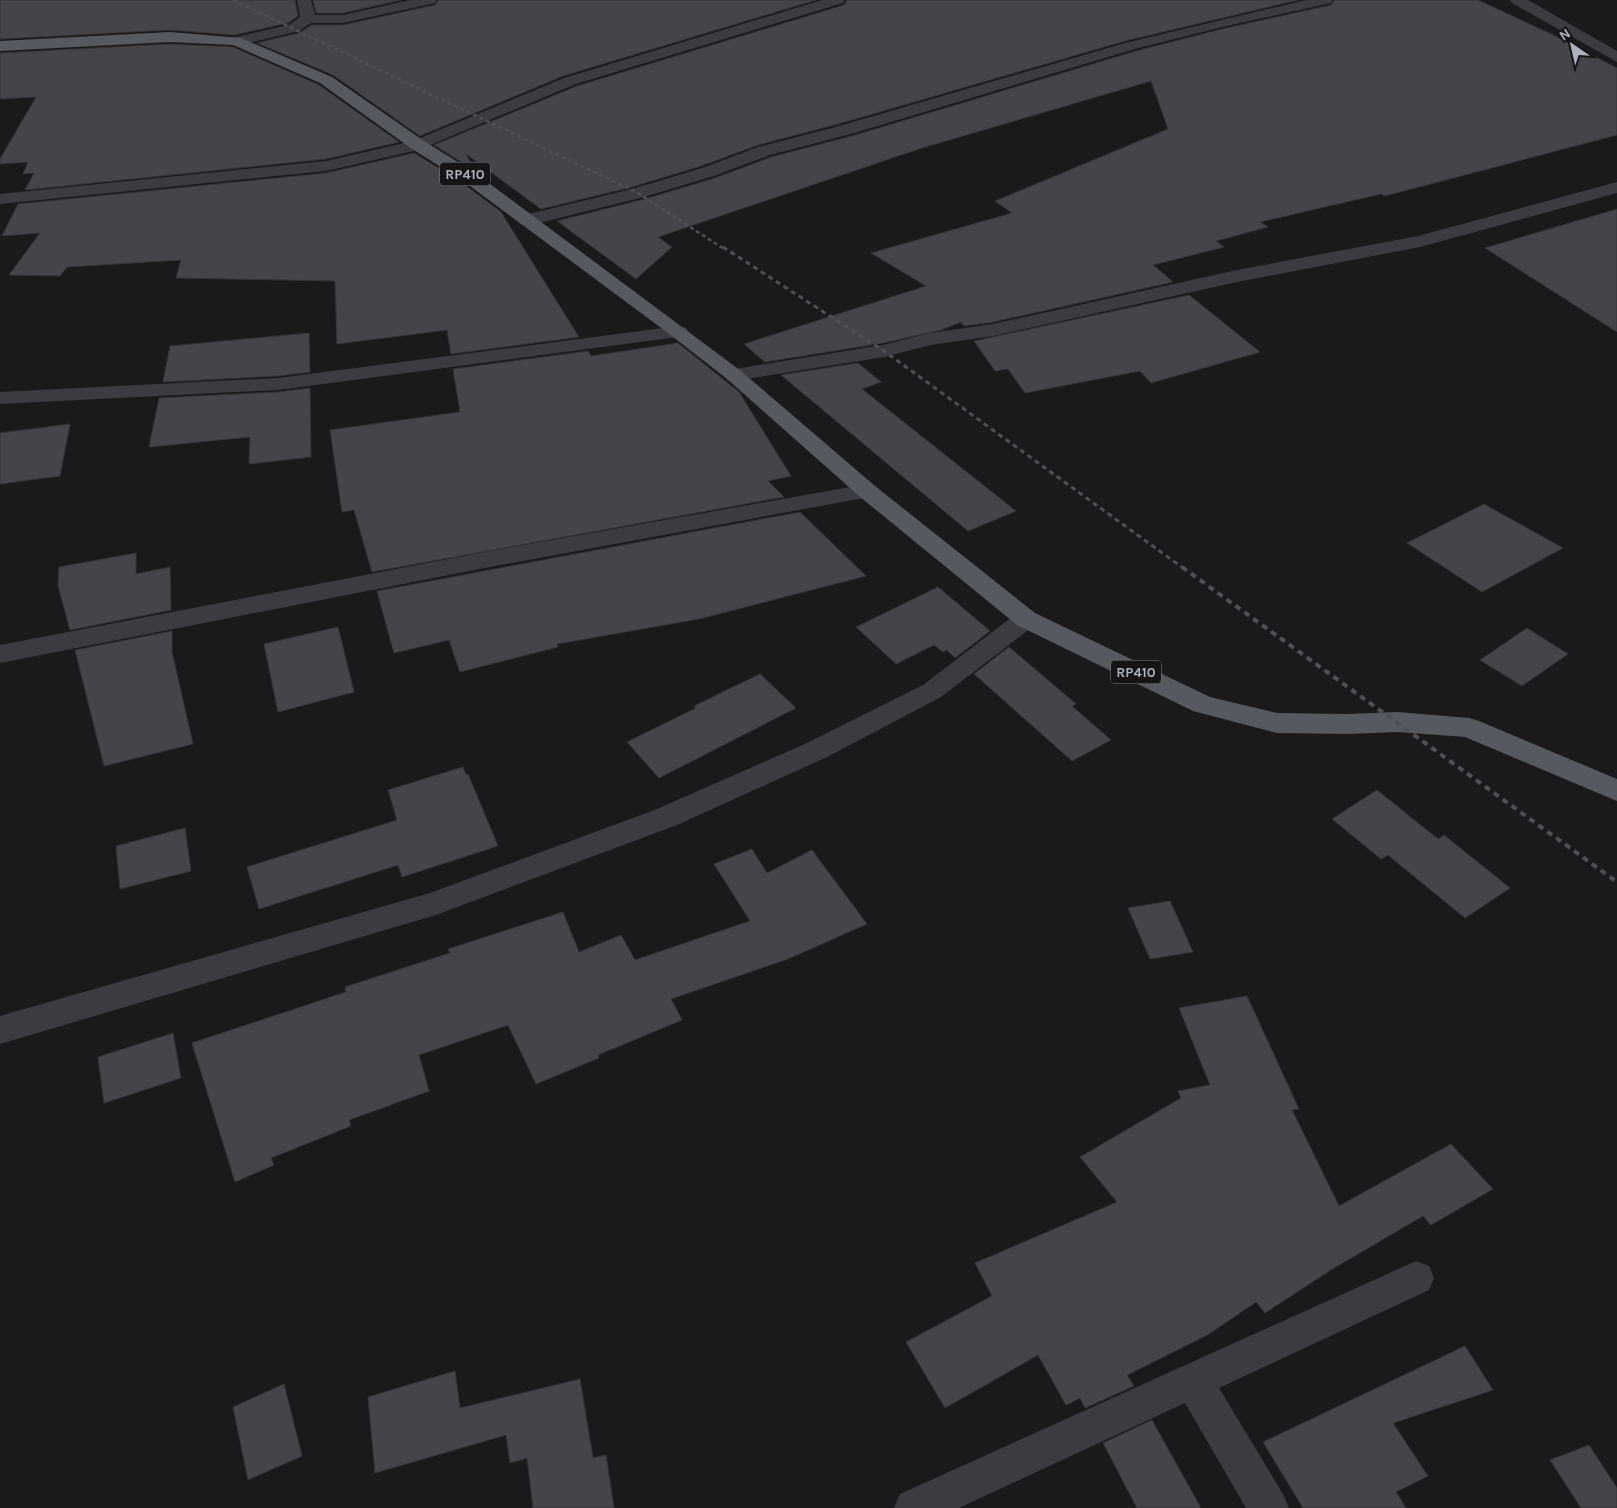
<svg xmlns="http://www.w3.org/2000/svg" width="1617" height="1508" font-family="Karla,sans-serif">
<rect width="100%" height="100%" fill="#1a1a1d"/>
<!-- building -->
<g fill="#44454a" stroke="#343439">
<path d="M 0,0 L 295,0 L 298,16 L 288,23 L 234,35 L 170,30 L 0,39 Z"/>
<path d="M 313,0 L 401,0 L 343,13 L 316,13 Z"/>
<path d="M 439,0 L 816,0 L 563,76 L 420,136 L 333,75 L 257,43 L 299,33 L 312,25 L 343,25 L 435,5 Z"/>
<path d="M 847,0 L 1298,0 L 1125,41 L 838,124 L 758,145 L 701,166 L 632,187 L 541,209 L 466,154 L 476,171 L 434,145 L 577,86 L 844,5 Z"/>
<path d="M 1335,0 L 1478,0 L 1549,33 L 1617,68 L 1617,135 L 1385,196 L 1381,194 L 1260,222 L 1268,227 L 1216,241 L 1224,247 L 1153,265 L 1173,282 L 993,322 L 964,326 L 961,322 L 941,330 L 883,343 L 765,362 L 744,344 L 926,286 L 871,253 L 1012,213 L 995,201 L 1168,129 L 1151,81 L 922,148 L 658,237 L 672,247 L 636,279 L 557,221 L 645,199 L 715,178 L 771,157 L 852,136 L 1136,51 L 1222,29 L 1331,5 Z"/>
<path d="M 170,44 L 233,47 L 319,85 L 399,142 L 326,159 L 25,190 L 34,173 L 23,174 L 28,162 L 0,164 L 0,159 L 36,97 L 0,99 L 0,53 Z"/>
<path d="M 414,153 L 461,182 L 501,212 L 579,337 L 451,354 L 447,330 L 337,344 L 335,281 L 176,278 L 181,260 L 67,267 L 60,276 L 9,275 L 40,233 L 2,236 L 18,204 L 326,173 Z"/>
<path d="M 1617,209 L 1617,332 L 1485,248 Z"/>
<path d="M 1189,295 L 1260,352 L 1151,383 L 1140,371 L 1025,393 L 1008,369 L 995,371 L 974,341 Z"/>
<path d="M 309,333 L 310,372 L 278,376 L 163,382 L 170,346 Z"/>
<path d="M 678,343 L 739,392 L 791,476 L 768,481 L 784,497 L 372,572 L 354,510 L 342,512 L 330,430 L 460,412 L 453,369 L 588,351 L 591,356 Z"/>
<path d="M 858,363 L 881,382 L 862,389 L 1016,511 L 968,531 L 781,375 Z"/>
<path d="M 310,388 L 311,457 L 249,464 L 250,437 L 149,447 L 159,398 L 278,392 Z"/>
<path d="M 70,424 L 60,476 L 0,484 L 0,433 Z"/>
<path d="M 1484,504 L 1563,548 L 1482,592 L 1407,543 Z"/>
<path d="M 800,512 L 866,576 L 699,619 L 557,644 L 558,647 L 460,672 L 449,640 L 394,653 L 377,591 Z"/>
<path d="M 136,553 L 136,574 L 170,567 L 171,610 L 70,630 L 58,586 L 59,567 Z"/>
<path d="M 938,587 L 990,631 L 955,658 L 947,650 L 943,652 L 934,645 L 896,664 L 856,627 Z"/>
<path d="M 338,627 L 354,692 L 278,712 L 264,644 Z"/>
<path d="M 1527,628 L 1568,654 L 1522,686 L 1480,660 Z"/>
<path d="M 172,631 L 172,652 L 193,744 L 104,766 L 75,650 Z"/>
<path d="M 1009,647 L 1076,704 L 1072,706 L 1111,740 L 1072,761 L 974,674 Z"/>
<path d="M 760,674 L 796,708 L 659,778 L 627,742 L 696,708 L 694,706 Z"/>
<path d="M 463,767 L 466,775 L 468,774 L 498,846 L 402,877 L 398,865 L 259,909 L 247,867 L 397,820 L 388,790 Z"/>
<path d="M 1377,790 L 1438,839 L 1444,835 L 1510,888 L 1465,918 L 1388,855 L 1381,859 L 1332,819 Z"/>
<path d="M 185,828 L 191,871 L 120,889 L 116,846 Z"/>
<path d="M 752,849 L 767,873 L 812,850 L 867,924 L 788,959 L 671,999 L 682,1020 L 598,1055 L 599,1058 L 536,1084 L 508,1025 L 419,1055 L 429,1091 L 349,1120 L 351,1126 L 271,1158 L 274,1165 L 235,1182 L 192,1043 L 346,992 L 345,987 L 450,953 L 448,949 L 563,912 L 579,952 L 621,935 L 635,960 L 750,921 L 714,864 Z"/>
<path d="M 1170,901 L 1193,952 L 1150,959 L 1128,908 Z"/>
<path d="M 1247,996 L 1299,1109 L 1292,1110 L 1339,1206 L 1451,1144 L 1493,1189 L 1431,1225 L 1423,1216 L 1334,1268 L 1265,1313 L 1256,1302 L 1209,1334 L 1127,1375 L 1134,1386 L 1085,1408 L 1080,1398 L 1066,1405 L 1038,1355 L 945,1408 L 906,1342 L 992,1296 L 975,1263 L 1117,1202 L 1080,1157 L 1181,1098 L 1178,1091 L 1210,1085 L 1179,1008 Z"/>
<path d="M 173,1033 L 181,1078 L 104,1103 L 98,1057 Z"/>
<path d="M 1465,1346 L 1493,1390 L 1393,1423 L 1428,1476 L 1396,1492 L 1406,1508 L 1303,1508 L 1263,1442 Z"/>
<path d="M 455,1371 L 460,1408 L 580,1379 L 593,1458 L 606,1455 L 614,1508 L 533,1508 L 527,1458 L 510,1463 L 506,1435 L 375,1473 L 368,1397 Z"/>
<path d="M 284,1384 L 302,1456 L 248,1480 L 233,1407 Z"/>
<path d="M 1152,1420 L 1201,1508 L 1137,1508 L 1103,1443 Z"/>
<path d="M 1589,1445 L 1617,1488 L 1617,1508 L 1581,1508 L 1550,1460 Z"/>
</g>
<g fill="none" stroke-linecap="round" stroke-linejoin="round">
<!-- minor -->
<g fill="#3b3c42" fill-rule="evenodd">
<path d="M 297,0 L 311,0 L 315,15 L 343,15 L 410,0 L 437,0 L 435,3 L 343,23 L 311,23 L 299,31 L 236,46 L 231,44 L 228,41 L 231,38 L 289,25 L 300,17 Z"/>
<path d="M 822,0 L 845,0 L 843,3 L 576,84 L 418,150 L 326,171 L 0,204 L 0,194 L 326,161 L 413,141 L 564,78 Z"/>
<path d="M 1306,0 L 1333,0 L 1331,3 L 1222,27 L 1135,49 L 851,134 L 770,155 L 714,176 L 644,197 L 527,226 L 520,224 L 518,220 L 520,216 L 632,189 L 702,168 L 758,147 L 839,126 L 1125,43 Z"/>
<path d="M 1510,0 L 1528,0 L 1617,51 L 1617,62 L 1512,3 Z"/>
<path d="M 1617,182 L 1617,193 L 1420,247 L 1237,282 L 993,336 L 931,345 L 884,357 L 734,381 L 727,379 L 723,375 L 727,371 L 734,369 L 883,345 L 930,333 L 993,324 L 1237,270 L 1418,236 Z"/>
<path d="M 679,326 L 686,328 L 689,332 L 686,336 L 278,390 L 0,404 L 0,392 L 278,378 Z"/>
<path d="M 867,484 L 875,486 L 879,491 L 875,496 L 490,567 L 0,663 L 0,645 L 490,551 Z"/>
<path d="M 1026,611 L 1035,613 L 1039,619 L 1035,625 L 941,697 L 827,757 L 677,825 L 436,915 L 0,1044 L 0,1016 L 430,893 L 657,809 L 807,743 L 923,685 L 1017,613 Z"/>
<path d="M 1416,1261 L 1429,1266 L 1434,1278 L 1429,1290 L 1219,1388 L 1283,1494 L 1289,1508 L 1246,1508 L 1185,1403 L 959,1508 L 894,1508 L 900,1494 Z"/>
</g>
<!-- primary -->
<path fill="#575961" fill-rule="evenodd" d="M 170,32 L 241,38 L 332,77 L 424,141 L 474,172 L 741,371 L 875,486 L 1035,613 L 1210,697 L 1277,713 L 1347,714 L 1398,712 L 1469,718 L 1479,721 L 1617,779 L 1617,801 L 1465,737 L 1398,732 L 1347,734 L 1277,733 L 1193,711 L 1017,625 L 859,496 L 727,379 L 672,336 L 462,180 L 412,149 L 320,83 L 233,45 L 170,42 L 0,51 L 0,41 Z"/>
<!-- rail-far2 -->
<path stroke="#4e5057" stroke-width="2.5" stroke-dasharray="4 3" stroke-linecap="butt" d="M 233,0 L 638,193 L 724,249"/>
<!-- rail-far1 -->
<path stroke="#4e5057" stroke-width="3" stroke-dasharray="5 4" stroke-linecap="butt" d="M 723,247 L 884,351 L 1183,568"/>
<!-- rail -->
<path stroke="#4e5057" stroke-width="4" stroke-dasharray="6 5" stroke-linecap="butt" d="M 1182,567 L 1617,882"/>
</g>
<g text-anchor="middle" stroke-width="4" stroke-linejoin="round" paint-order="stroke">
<!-- shield labels -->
<g fill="#151518" stroke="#7f828c" stroke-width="1">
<rect x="440" y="162.5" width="50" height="23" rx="4"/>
<rect x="1111" y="660.5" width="50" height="23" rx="4"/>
</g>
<g font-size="14" font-weight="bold" fill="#acb1bd">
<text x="465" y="179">RP410</text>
<text x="1136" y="677">RP410</text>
</g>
</g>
<!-- north arrow -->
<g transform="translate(1572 45) rotate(326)" stroke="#151518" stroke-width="4" paint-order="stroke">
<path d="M0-4L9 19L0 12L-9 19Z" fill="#acb1bd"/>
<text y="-8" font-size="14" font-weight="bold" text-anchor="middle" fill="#acb1bd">N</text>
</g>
</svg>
